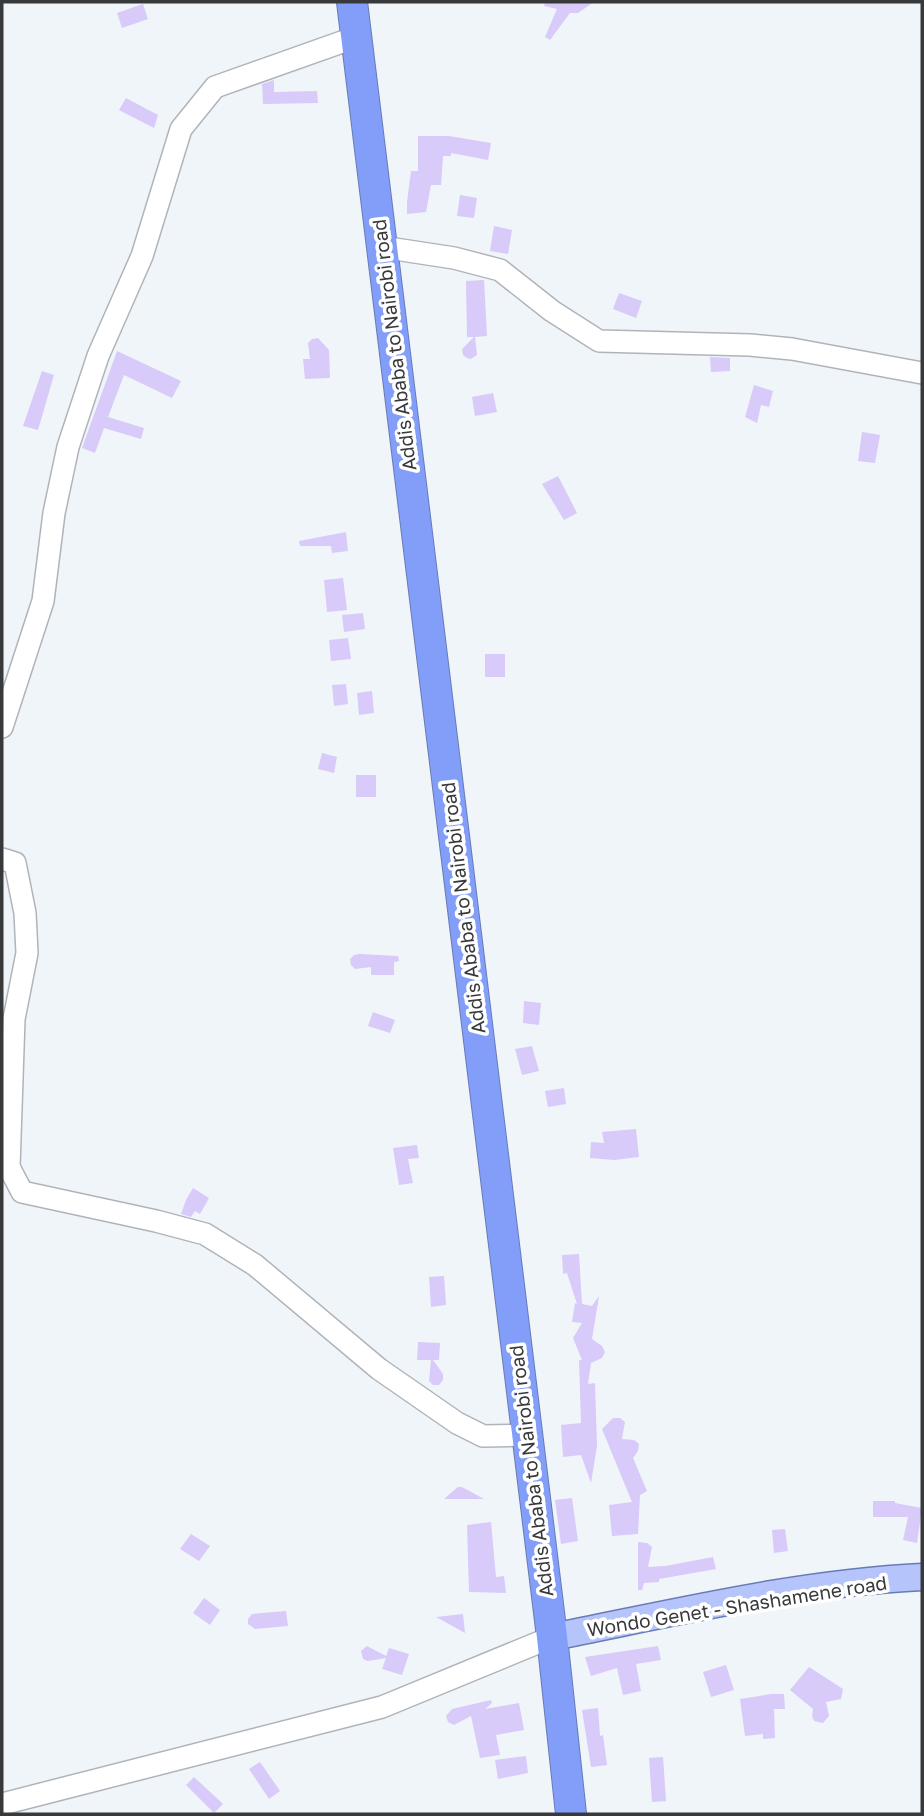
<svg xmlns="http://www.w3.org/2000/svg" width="924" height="1816" font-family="'Golos Text',sans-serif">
<rect width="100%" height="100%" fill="#f0f5fa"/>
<!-- building -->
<g fill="#d8caf9">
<path d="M 545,2 L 594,2 L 578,13 L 570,13 L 550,40 L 545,37 L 557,9 L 544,6 Z"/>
<path d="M 143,4 L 148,19 L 122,28 L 117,13 Z"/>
<path d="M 274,80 L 274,92 L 317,91 L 318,103 L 263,104 L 262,84 Z"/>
<path d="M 126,98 L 158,115 L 154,128 L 119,110 Z"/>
<path d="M 418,136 L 449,136 L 491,143 L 488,160 L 451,153 L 451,156 L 443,156 L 441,185 L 431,185 L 426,212 L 407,214 L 407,202 L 411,171 L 418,171 Z"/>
<path d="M 460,195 L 477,198 L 474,218 L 457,216 Z"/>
<path d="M 494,226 L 512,230 L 508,254 L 490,251 Z"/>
<path d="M 484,280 L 487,336 L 475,337 L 477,355 L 471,359 L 467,358 L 463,355 L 462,349 L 474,337 L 467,337 L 466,281 Z"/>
<path d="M 619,293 L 642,301 L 636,318 L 613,309 Z"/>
<path d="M 318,338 L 329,350 L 330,378 L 305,379 L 303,359 L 310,359 L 308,343 L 312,339 Z"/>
<path d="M 117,351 L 181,381 L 172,398 L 124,375 L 108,417 L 144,428 L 141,439 L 104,428 L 95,453 L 82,448 Z"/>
<path d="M 710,357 L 730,358 L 730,371 L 711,372 Z"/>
<path d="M 42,371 L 54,375 L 38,430 L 23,426 Z"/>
<path d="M 754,385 L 773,391 L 769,407 L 761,405 L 757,423 L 745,417 Z"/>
<path d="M 493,393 L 497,412 L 475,416 L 472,397 Z"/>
<path d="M 862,432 L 880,435 L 875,463 L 858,461 Z"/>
<path d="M 558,476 L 577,513 L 564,520 L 542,484 Z"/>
<path d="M 346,532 L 348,551 L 332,553 L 331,546 L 300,546 L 299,541 Z"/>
<path d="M 343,578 L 347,610 L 327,612 L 324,580 Z"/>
<path d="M 363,613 L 365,629 L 344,632 L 342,615 Z"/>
<path d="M 348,638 L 351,659 L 331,661 L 329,640 Z"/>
<rect x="485" y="654" width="20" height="23"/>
<path d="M 346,684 L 348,704 L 334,706 L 332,685 Z"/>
<path d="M 372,691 L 374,713 L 359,715 L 357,693 Z"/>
<path d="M 322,753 L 337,757 L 334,773 L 318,769 Z"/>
<rect x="356" y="775" width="20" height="22"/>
<path d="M 360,954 L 398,956 L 399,961 L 394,962 L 394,975 L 371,975 L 371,967 L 355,969 L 351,965 L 350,959 L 354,955 Z"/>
<path d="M 524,1001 L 541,1003 L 539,1025 L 523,1023 Z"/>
<path d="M 373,1012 L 395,1020 L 390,1033 L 368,1026 Z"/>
<path d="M 532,1046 L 539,1071 L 522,1075 L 515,1049 Z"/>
<path d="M 564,1088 L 566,1104 L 548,1107 L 545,1091 Z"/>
<path d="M 636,1129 L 639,1157 L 614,1160 L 590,1158 L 591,1142 L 604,1143 L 602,1132 Z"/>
<path d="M 417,1145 L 419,1158 L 408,1159 L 413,1183 L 399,1185 L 393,1148 Z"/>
<path d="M 193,1188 L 209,1198 L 200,1214 L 195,1211 L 191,1217 L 181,1214 L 186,1200 Z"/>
<path d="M 579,1254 L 582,1304 L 592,1306 L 599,1296 L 592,1339 L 602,1346 L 605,1352 L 602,1358 L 591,1363 L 588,1384 L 595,1383 L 597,1446 L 591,1483 L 581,1455 L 563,1457 L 561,1425 L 581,1423 L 579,1360 L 582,1360 L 573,1338 L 582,1323 L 572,1322 L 575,1303 L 577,1304 L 567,1273 L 563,1274 L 562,1255 Z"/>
<path d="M 444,1276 L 446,1305 L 431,1307 L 429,1277 Z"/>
<path d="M 418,1342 L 440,1343 L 439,1360 L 433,1360 L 443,1374 L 443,1380 L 439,1385 L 433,1385 L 429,1381 L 431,1360 L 417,1360 Z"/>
<path d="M 613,1418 L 620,1418 L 625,1422 L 622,1439 L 634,1440 L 639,1444 L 638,1451 L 633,1458 L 647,1491 L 640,1495 L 638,1534 L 612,1536 L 609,1505 L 632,1502 L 602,1429 Z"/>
<path d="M 458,1487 L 462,1487 L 484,1499 L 444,1499 Z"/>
<path d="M 572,1498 L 578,1541 L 561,1544 L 555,1500 Z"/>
<path d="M 873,1501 L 895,1501 L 895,1503 L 922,1508 L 917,1543 L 903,1540 L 908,1517 L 873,1517 Z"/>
<path d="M 491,1522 L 496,1577 L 504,1576 L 506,1593 L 469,1592 L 467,1525 Z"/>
<path d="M 785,1529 L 788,1551 L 774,1553 L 772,1530 Z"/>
<path d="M 191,1534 L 210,1546 L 199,1561 L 180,1549 Z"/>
<path d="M 638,1542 L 647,1543 L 652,1547 L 648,1567 L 665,1566 L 713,1557 L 716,1569 L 659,1579 L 659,1582 L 644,1583 L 642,1590 L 638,1590 Z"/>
<path d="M 204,1598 L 220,1610 L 210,1625 L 193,1613 Z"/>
<path d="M 286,1611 L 288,1626 L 255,1629 L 248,1624 L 248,1619 L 252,1614 Z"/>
<path d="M 463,1614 L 465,1633 L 436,1617 Z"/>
<path d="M 367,1646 L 386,1656 L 389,1648 L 409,1654 L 402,1675 L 382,1669 L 386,1658 L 368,1661 L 363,1659 L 361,1651 Z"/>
<path d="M 658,1646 L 661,1660 L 636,1664 L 641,1691 L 623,1695 L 617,1668 L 591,1676 L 585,1657 Z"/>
<path d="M 726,1665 L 734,1690 L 711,1697 L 703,1672 Z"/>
<path d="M 809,1667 L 843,1689 L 841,1699 L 826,1702 L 829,1716 L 823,1723 L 814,1721 L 812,1716 L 813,1709 L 790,1690 Z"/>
<path d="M 771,1694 L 784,1694 L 785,1709 L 774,1709 L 775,1738 L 763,1739 L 763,1734 L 745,1736 L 740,1699 Z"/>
<path d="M 491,1700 L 492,1703 L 485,1709 L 519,1703 L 524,1730 L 496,1735 L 500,1755 L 480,1758 L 471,1716 L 454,1725 L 448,1722 L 446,1716 L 452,1709 Z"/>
<path d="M 598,1708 L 600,1736 L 603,1735 L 607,1765 L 591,1767 L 582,1710 Z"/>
<path d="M 526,1756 L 528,1773 L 498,1779 L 495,1760 Z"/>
<path d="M 663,1757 L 666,1801 L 652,1802 L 649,1758 Z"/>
<path d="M 260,1762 L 280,1791 L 269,1799 L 249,1769 Z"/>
<path d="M 194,1777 L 223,1804 L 214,1813 L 186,1785 Z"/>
</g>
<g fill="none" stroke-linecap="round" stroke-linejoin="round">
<defs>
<g id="minor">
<path d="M 382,247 L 454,258 L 500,270 L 552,311 L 599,341 L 750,345 L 792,349 L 922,373"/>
<path d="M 2,727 L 43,601 L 54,513 L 68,447 L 98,356 L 142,256 L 181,129 L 215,87 L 356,37"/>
<path d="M 2,859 L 15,863 L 25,913 L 27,953 L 14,1019 L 9,1167 L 22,1192 L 156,1221 L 205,1234 L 255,1265 L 379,1369 L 457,1423 L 483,1436 L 527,1435"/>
<path d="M 2,1804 L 382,1707 L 552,1637"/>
</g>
<path id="major" d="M 552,1637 C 674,1613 798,1583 922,1577"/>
<path id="highway" d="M 352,2 L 552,1637 L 571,1814"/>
</defs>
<!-- minor casing -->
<use href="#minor" stroke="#b0b4ba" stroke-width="24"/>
<!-- major casing -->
<use href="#major" stroke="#687bb6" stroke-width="29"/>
<!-- highway casing -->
<use href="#highway" stroke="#687bb6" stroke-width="32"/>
<!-- minor -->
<use href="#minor" stroke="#fff" stroke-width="21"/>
<!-- major -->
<use href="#major" stroke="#b5c5fb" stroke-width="26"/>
<!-- highway -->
<use href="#highway" stroke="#839ef9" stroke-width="30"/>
</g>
<g text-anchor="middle" stroke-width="7" stroke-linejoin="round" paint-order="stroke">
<!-- street labels -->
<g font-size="19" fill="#37393b" stroke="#fff">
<text transform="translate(394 345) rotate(-97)" y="7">Addis Ababa to Nairobi road</text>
<text transform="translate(463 908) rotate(-97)" y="7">Addis Ababa to Nairobi road</text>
<text transform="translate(531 1471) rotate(-97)" y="7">Addis Ababa to Nairobi road</text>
<text transform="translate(737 1606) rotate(-9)" y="7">Wondo Genet - Shashamene road</text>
</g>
</g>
<!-- border -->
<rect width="924" height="1816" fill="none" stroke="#37393b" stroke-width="7"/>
</svg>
